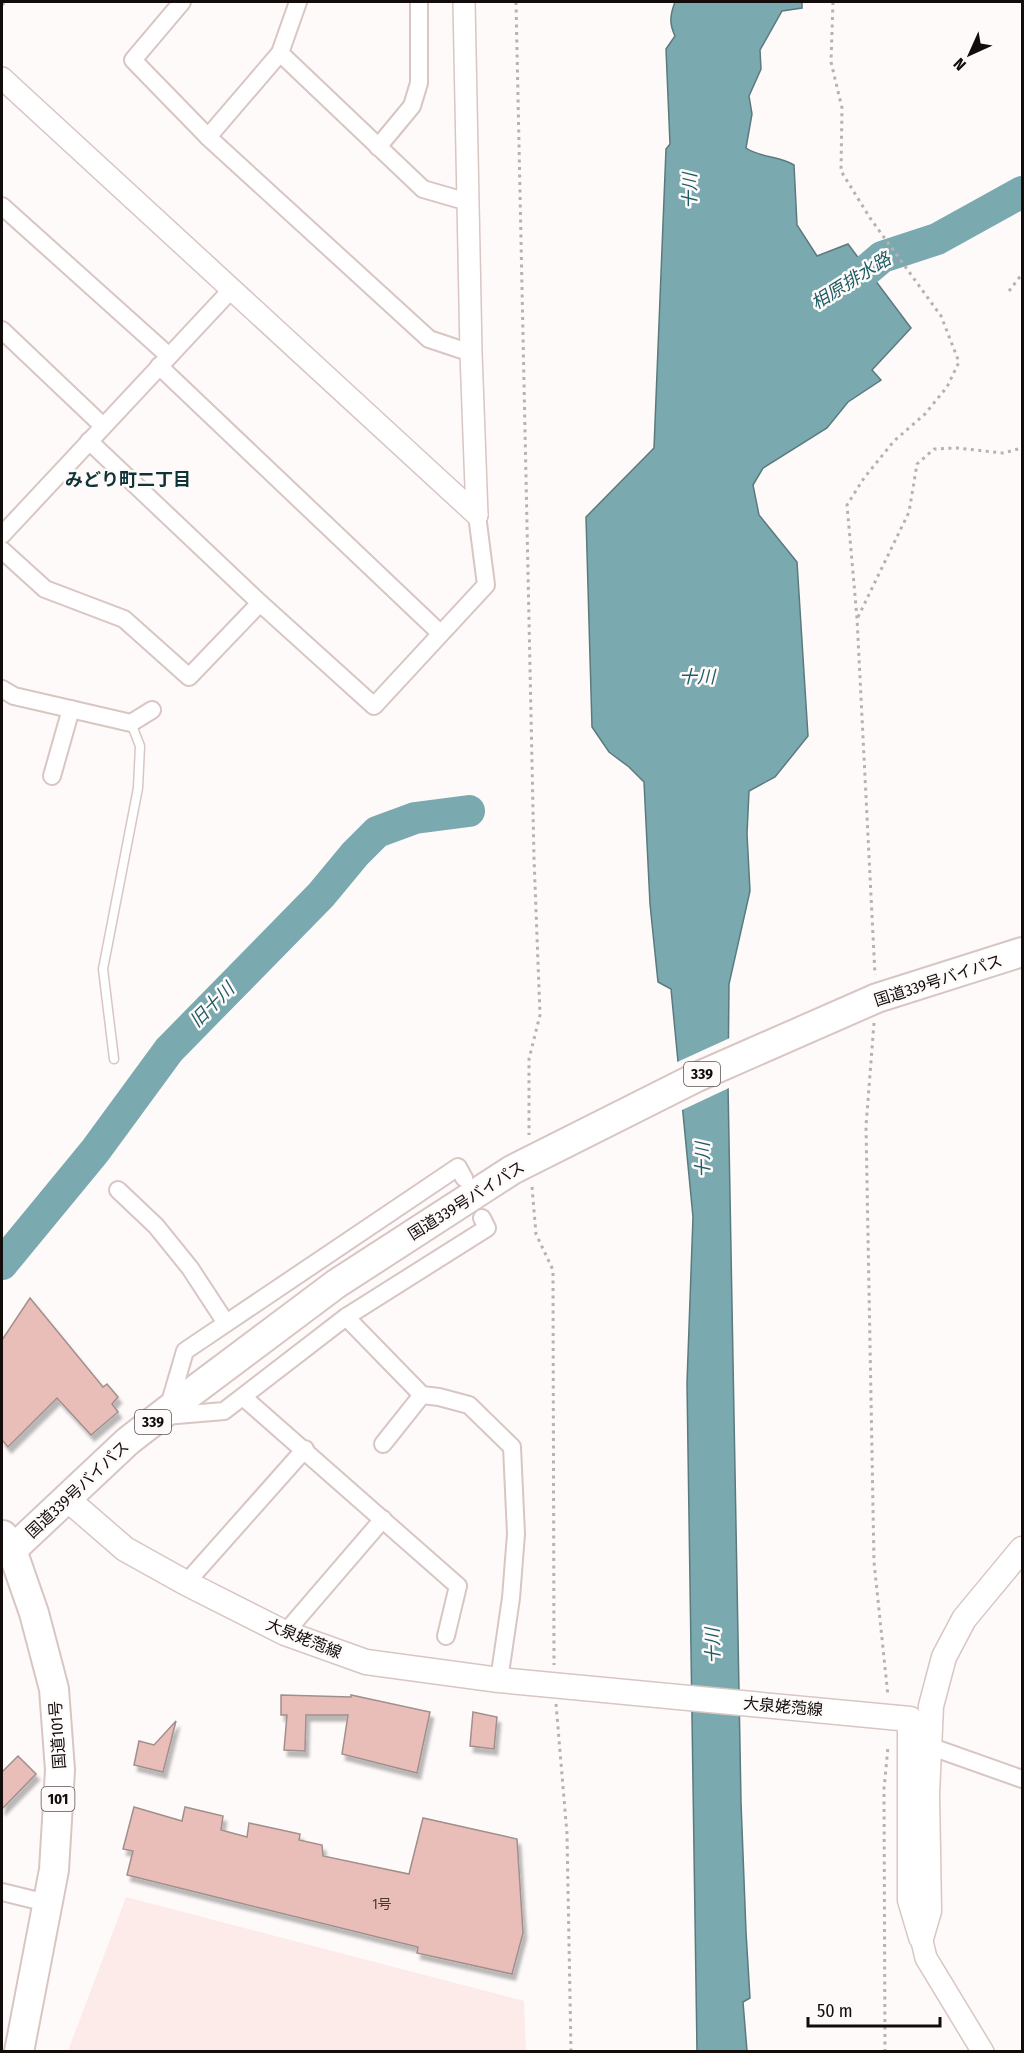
<svg xmlns="http://www.w3.org/2000/svg" width="1024" height="2053" font-family="'Fira Sans Condensed','Noto Sans JP',sans-serif">
<defs>
<filter id="shadow"><feDropShadow dx="3.5" dy="6" stdDeviation="1.5" flood-color="#0004"/></filter>
</defs>
<rect width="100%" height="100%" fill="#fefaf9"/>
<!-- built -->
<path fill="#fcebe8" d="M 126,1897 L 524,2001 L 526,2051 L 68,2051 Z"/>
<!-- water -->
<path fill="#7aa9af" stroke="#5b7a7e" stroke-width="1.5" d="M 675,2 L 802,2 L 802,8 L 782,11 L 760,50 L 761,69 L 749,96 L 752,114 L 746,148 C 761,158 779,156 794,165 L 797,225 L 817,256 L 848,244 L 911,328 L 872,370 L 881,380 L 848,402 L 827,428 L 763,468 L 753,485 L 759,515 L 797,562 L 808,736 L 775,777 L 749,791 L 747,834 L 750,891 L 729,984 L 728,1085 L 741,1802 L 746,1932 L 750,1998 L 743,2002 L 747,2051 L 697,2051 L 687,1383 L 693,1217 L 671,989 L 658,982 L 650,904 L 644,782 L 629,767 L 609,752 L 592,727 L 586,517 L 654,448 L 666,149 L 670,144 L 666,49 L 675,36 C 669,23 670,15 675,2 Z"/>
<!-- pier -->
<path fill="#fefaf9" d="M 732,1037 L 731,1087 L 680,1111 L 675,1063 Z"/>
<g fill="none" stroke-linecap="round" stroke-linejoin="round">
<!-- river -->
<g stroke="#7aa9af" stroke-width="32">
<path d="M 834,295 L 842,291 L 882,257 L 937,239 L 1022,192"/>
<path d="M 2,1264 L 95,1151 L 169,1050 L 321,895 L 355,854 L 377,832 L 415,818 L 469,811"/>
</g>
</g>
<!-- building -->
<g fill="#e9beb8" stroke="#a18f8d" stroke-width="1.5" filter="url(#shadow)">
<path d="M 30,1298 L 103,1387 L 107,1384 L 118,1397 L 112,1404 L 118,1412 L 91,1435 L 57,1398 L 8,1447 L 2,1440 L 2,1340 Z"/>
<path d="M 281,1695 L 351,1697 L 351,1695 L 430,1712 L 417,1773 L 342,1754 L 348,1715 L 306,1715 L 305,1751 L 284,1750 L 287,1715 L 281,1715 Z"/>
<path d="M 473,1712 L 497,1717 L 494,1749 L 470,1746 Z"/>
<path d="M 176,1721 L 163,1772 L 134,1765 L 139,1741 L 154,1745 Z"/>
<path d="M 18,1756 L 36,1774 L 2,1809 L 2,1772 Z"/>
<path d="M 134,1807 L 182,1821 L 185,1807 L 223,1816 L 221,1830 L 247,1837 L 249,1823 L 300,1834 L 299,1840 L 322,1845 L 323,1856 L 409,1874 L 423,1818 L 517,1839 L 523,1933 L 512,1974 L 417,1953 L 418,1947 L 127,1875 L 133,1851 L 123,1849 Z"/>
</g>
<g fill="none" stroke-linecap="round" stroke-linejoin="round">
<defs>
<path id="service" d="M 114,1059 L 103,969 L 138,788 L 140,746 L 131,723"/>
<g id="minor">
<path d="M 182,2 L 133,60 L 208,137 L 429,339 L 471,353"/>
<path d="M 280,53 L 423,189 L 468,202"/>
<path d="M 208,137 L 280,53 L 298,2"/>
<path d="M 378,147 L 412,106 L 419,83 L 419,2"/>
<path d="M 2,206 L 169,356"/>
<path d="M 2,330 L 103,426"/>
<path d="M 159,366 L 440,633"/>
<path d="M 89,441 L 260,603 L 374,706 L 486,585 L 477,515"/>
<path d="M 2,535 L 231,290"/>
<path d="M 2,550 L 45,589 L 124,619 L 189,677 L 260,603"/>
<path d="M 2,689 L 14,696 L 131,723 L 152,710"/>
<path d="M 52,776 L 71,709"/>
<path d="M 118,1190 L 156,1226 L 190,1268 L 226,1323"/>
<path d="M 346,1317 L 422,1395 L 439,1397 L 469,1405 L 512,1447 L 516,1534 L 511,1598 L 499,1680"/>
<path d="M 243,1397 L 458,1586 L 446,1636"/>
<path d="M 168,1409 L 185,1351 L 458,1167 L 464,1178"/>
<path d="M 165,1416 L 224,1411 L 346,1317 L 487,1228 L 482,1218"/>
<path d="M 383,1444 L 422,1395"/>
<path d="M 186,1583 L 305,1449"/>
<path d="M 285,1633 L 383,1519"/>
<path d="M 929,1746 L 1022,1779"/>
<path d="M 2,1892 L 47,1903"/>
</g>
<g id="tertiary">
<path d="M 464,2 L 471,353 L 477,515"/>
<path d="M 2,78 L 477,515"/>
<path d="M 921,1937 L 926,1958 L 983,2052"/>
</g>
<g id="secondary">
<path d="M 67,1497 L 73,1504 L 125,1549 L 186,1583 L 285,1633 L 366,1662 L 499,1680 L 910,1719 L 910,1900 L 921,1937"/>
<path d="M 922,1935 L 929,1911 L 927,1794 L 931,1706 L 944,1657 L 964,1619 L 1022,1549"/>
</g>
<g id="trunk">
<path d="M 3,1535 L 12,1550 L 34,1613 L 54,1689 L 60,1770 L 54,1870 L 19,2052"/>
<path d="M 12,1550 L 128,1441 L 168,1410 L 336,1284 L 512,1170 L 697,1077 L 877,998 L 1022,952"/>
</g>
</defs>
<!-- service casing -->
<use href="#service" stroke="#d8c6c3" stroke-width="11"/>
<!-- minor casing -->
<use href="#minor" stroke="#d8c6c3" stroke-width="20"/>
<!-- tertiary casing -->
<use href="#tertiary" stroke="#d8c6c3" stroke-width="24"/>
<!-- secondary casing -->
<use href="#secondary" stroke="#d8c6c3" stroke-width="27"/>
<!-- trunk casing -->
<use href="#trunk" stroke="#d8c6c3" stroke-width="32"/>
<!-- path -->
<g stroke="#b6b2b1" stroke-width="3" stroke-dasharray="3 4.5" stroke-linecap="butt">
<path d="M 516,2 L 534,858 L 540,1015 L 529,1059 L 529,1135"/>
<path d="M 833,2 L 831,62 L 842,108 L 841,171 L 870,218 L 941,316 L 959,362 L 947,387 L 925,414 L 894,441 L 864,478 L 847,505 L 857,618 L 875,975"/>
<path d="M 2,5 L 5,2"/>
<path d="M 1009,291 L 1022,274"/>
<path d="M 858,617 L 909,512 L 917,464 L 934,449 L 957,448 L 1003,453 L 1022,448"/>
<path d="M 874,1023 L 866,1126 L 874,1562 L 888,1696"/>
<path d="M 532,1187 L 536,1234 L 553,1270 L 554,1665"/>
<path d="M 556,1704 L 567,1834 L 571,2052"/>
<path d="M 885,2052 L 884,1789 L 888,1747"/>
</g>
<!-- service -->
<use href="#service" stroke="#fff" stroke-width="8"/>
<!-- minor -->
<use href="#minor" stroke="#fff" stroke-width="16"/>
<!-- tertiary -->
<use href="#tertiary" stroke="#fff" stroke-width="21"/>
<!-- secondary -->
<use href="#secondary" stroke="#fff" stroke-width="24"/>
<!-- trunk -->
<use href="#trunk" stroke="#fff" stroke-width="28"/>
</g>
<g text-anchor="middle" stroke-width="5" stroke-linejoin="round" paint-order="stroke">
<!-- number labels -->
<g font-size="14" fill="#483836">
<text x="382" y="1909">1号</text>
</g>
<!-- shield labels -->
<g fill="#fefaf9" stroke="#595352" stroke-width="1.5">
<rect x="684" y="1062" width="36" height="24" rx="4.5"/>
<rect x="135" y="1410" width="36" height="24" rx="4.5"/>
<rect x="41.5" y="1787" width="33" height="24" rx="4.5"/>
</g>
<g font-size="15" font-weight="bold" fill="#120c0b">
<text x="702" y="1079">339</text>
<text x="153" y="1427">339</text>
<text x="58" y="1804">101</text>
</g>
<!-- street labels -->
<g font-size="16" fill="#120c0b" stroke="#fefaf9">
<text transform="translate(938 980) rotate(-18)" y="6">国道339号バイパス</text>
<text transform="translate(466 1200) rotate(-32)" y="6">国道339号バイパス</text>
<text transform="translate(77 1489) rotate(-43)" y="6">国道339号バイパス</text>
<text transform="translate(304 1638) rotate(22)" y="6">大泉姥萢線</text>
<text transform="translate(783 1706) rotate(5)" y="6">大泉姥萢線</text>
<text transform="translate(57 1735) rotate(-94)" y="6">国道101号</text>
</g>
<!-- water labels -->
<g font-size="18" font-style="italic" fill="#1d5e65" stroke="#fefaf9">
<text transform="translate(690 191) rotate(-90)" y="6">十川</text>
<text transform="translate(851 281) rotate(-32)" y="6">相原排水路</text>
<text x="697" y="683">十川</text>
<text transform="translate(212 1005) rotate(-45)" y="6">旧十川</text>
<text transform="translate(703 1160) rotate(-91)" y="6">十川</text>
<text transform="translate(713 1646) rotate(-92)" y="6">十川</text>
</g>
<!-- neighbourhood labels -->
<g font-size="18" font-weight="bold" fill="#103337" stroke="#fefaf9">
<text x="128" y="486">みどり町二丁目</text>
</g>
</g>
<!-- border -->
<rect width="1024" height="2053" fill="none" stroke="#120c0b" stroke-width="6"/>
<!-- north arrow -->
<g transform="translate(970 54) rotate(225)" stroke="#fefaf9" stroke-width="4.5" paint-order="stroke">
<path d="M0-4.5L10 22L0 15L-10 22Z" fill="#120c0b"/>
<text y="-9" font-size="16" font-weight="bold" text-anchor="middle" fill="#120c0b">N</text>
</g>
<!-- scale -->
<path d="M808 2017v9h132v-9" fill="none" stroke="#120c0b" stroke-width="3"/>
<text x="817" y="2017" font-size="18" fill="#120c0b" stroke="#fefaf9" stroke-width="4.5" paint-order="stroke">50 m</text>
</svg>
